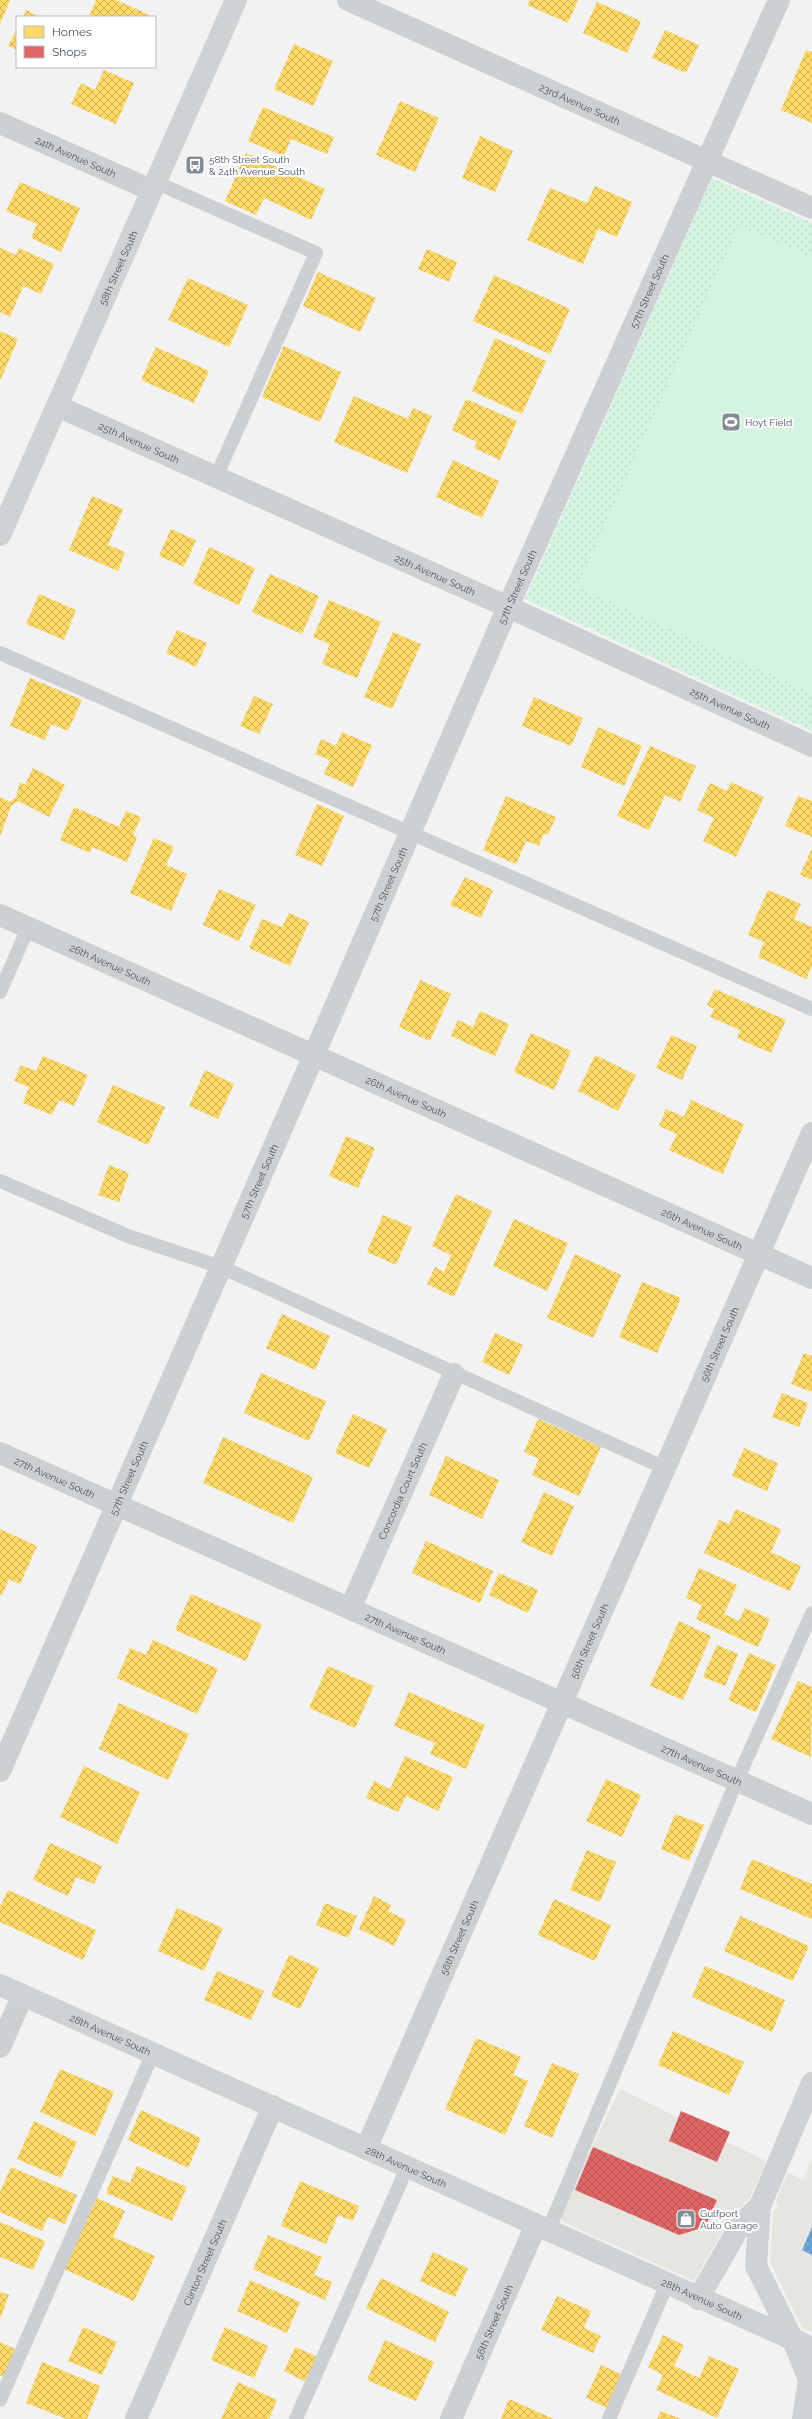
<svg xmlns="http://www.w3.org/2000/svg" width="812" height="2419" font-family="Raleway,sans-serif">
<defs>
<pattern id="park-dots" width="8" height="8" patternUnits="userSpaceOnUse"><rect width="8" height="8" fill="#d5f3e1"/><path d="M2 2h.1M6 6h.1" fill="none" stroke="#b8d2c4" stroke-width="1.8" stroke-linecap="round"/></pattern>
<pattern id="homes-cross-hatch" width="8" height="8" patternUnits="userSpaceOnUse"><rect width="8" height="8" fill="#ffd966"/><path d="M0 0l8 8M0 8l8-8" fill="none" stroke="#d0b357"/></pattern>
<pattern id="shops-cross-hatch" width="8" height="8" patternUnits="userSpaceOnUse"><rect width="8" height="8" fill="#e06666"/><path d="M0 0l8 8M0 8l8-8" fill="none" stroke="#b75757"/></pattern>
<pattern id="schools-cross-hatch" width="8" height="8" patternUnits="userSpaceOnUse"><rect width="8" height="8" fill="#6fa8dc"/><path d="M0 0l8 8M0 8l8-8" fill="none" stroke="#5d8bb6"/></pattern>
</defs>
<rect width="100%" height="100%" fill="#f2f2f2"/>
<!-- commercial -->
<g fill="#e6e5e0">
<path d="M 620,2089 L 766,2161 L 750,2198 L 730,2218 L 694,2281 L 557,2219 Z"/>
<path d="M 812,2157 L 812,2332 L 803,2329 L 770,2262 L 773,2212 L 778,2207 L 775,2203 L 788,2172 L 803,2180 Z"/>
</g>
<!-- park -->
<path fill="url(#park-dots)" d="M 712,178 L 812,223 L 812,731 L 525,599 Z"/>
<!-- pitch -->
<path fill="#d5f3e1" d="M 739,225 L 812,258 L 812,693 L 577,587 Z"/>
<!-- homes -->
<g fill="url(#homes-cross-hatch)">
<path d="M 0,0 L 10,0 L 0,24 Z"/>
<path d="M 96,0 L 116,0 L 154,17 L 89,17 Z"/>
<path d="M 530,0 L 578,0 L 568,23 L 527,5 Z"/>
<path d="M 597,2 L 641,21 L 627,53 L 583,33 Z"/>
<path d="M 26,10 L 40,17 L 23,17 Z"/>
<path d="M 17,29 L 17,50 L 8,46 Z"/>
<path d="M 665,30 L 699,45 L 686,73 L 652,58 Z"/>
<path d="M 294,44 L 333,61 L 313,106 L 274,89 Z"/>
<path d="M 806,50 L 812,52 L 812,123 L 781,110 Z"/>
<path d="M 104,70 L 134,83 L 116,124 L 71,104 L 81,83 L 95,90 Z"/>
<path d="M 400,101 L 439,118 L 415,172 L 376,155 Z"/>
<path d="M 263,107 L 334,137 L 327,154 L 291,139 L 284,156 L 248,141 Z"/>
<path d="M 480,136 L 513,151 L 495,192 L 462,178 Z"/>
<path d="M 246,153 L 325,189 L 311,220 L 264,198 L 256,215 L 225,201 Z"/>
<path d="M 20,182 L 80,208 L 61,252 L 31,238 L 37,224 L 6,211 Z"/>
<path d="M 595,186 L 632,202 L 617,237 L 598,229 L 583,264 L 527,240 L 550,188 L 587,203 Z"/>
<path d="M 0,248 L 16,255 L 19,248 L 54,264 L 41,294 L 23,286 L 10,317 L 0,312 Z"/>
<path d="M 427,249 L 457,262 L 449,282 L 418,269 Z"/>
<path d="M 318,272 L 376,298 L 360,332 L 303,306 Z"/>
<path d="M 494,275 L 570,309 L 550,354 L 473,321 Z"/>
<path d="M 188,278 L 248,305 L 229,347 L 168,320 Z"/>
<path d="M 0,331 L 18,339 L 0,381 Z"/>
<path d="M 495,338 L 546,361 L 522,414 L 472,391 Z"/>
<path d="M 284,346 L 341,372 L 320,422 L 262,397 Z"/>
<path d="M 156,347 L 209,371 L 194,403 L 141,380 Z"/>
<path d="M 354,396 L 408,419 L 413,408 L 432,416 L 407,473 L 334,442 Z"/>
<path d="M 466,399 L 517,421 L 500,460 L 474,448 L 477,442 L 452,430 Z"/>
<path d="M 453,460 L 499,481 L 482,518 L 436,497 Z"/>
<path d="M 92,496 L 123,509 L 108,545 L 125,552 L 118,571 L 69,550 Z"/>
<path d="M 171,529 L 196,540 L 184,567 L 159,556 Z"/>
<path d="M 209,547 L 255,568 L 239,605 L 193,584 Z"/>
<path d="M 270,574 L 319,596 L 302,634 L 252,612 Z"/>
<path d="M 39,594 L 76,610 L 64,640 L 26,624 Z"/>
<path d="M 329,600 L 381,622 L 357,678 L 322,664 L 330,644 L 313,637 Z"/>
<path d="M 177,630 L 207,643 L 196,667 L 166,653 Z"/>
<path d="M 393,632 L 421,644 L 392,709 L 364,697 Z"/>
<path d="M 30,678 L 82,700 L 68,731 L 51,724 L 45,740 L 10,726 Z"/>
<path d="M 254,696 L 273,704 L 259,734 L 240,726 Z"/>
<path d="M 534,697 L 583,718 L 571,746 L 522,726 Z"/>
<path d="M 598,727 L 642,746 L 624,786 L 581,767 Z"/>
<path d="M 342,732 L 372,745 L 353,787 L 324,774 L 330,760 L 315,754 L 321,739 L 336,746 Z"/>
<path d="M 650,746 L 696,766 L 680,802 L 665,795 L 649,830 L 617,816 Z"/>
<path d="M 33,768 L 65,785 L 49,817 L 18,801 L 11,806 L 0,837 L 0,797 L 10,802 L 16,797 L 20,782 L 25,785 Z"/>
<path d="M 731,782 L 764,797 L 736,857 L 703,841 L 714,818 L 697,810 L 710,783 L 727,791 Z"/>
<path d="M 506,796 L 556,817 L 548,835 L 544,833 L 539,846 L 526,841 L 516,864 L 483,850 Z"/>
<path d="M 798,796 L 812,801 L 812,837 L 785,826 Z"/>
<path d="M 317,804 L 344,816 L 322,866 L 295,855 Z"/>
<path d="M 74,807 L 119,827 L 126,811 L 141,817 L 133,835 L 137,837 L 127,862 L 92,847 L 90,853 L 60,840 Z"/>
<path d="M 154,838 L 174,847 L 166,865 L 187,874 L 171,911 L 130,893 Z"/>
<path d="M 812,848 L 812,880 L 800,875 Z"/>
<path d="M 465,877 L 493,890 L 481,918 L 450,905 Z"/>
<path d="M 219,889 L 256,905 L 239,941 L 203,925 Z"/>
<path d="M 768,890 L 801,904 L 794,919 L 812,927 L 812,966 L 806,979 L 758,957 L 764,942 L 748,935 Z"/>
<path d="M 289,913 L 309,922 L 290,966 L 249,948 L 262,919 L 282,927 Z"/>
<path d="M 420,980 L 451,994 L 430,1041 L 399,1027 Z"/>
<path d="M 715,989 L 786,1020 L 771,1053 L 737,1038 L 740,1030 L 710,1017 L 714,1009 L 707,1005 Z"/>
<path d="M 480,1011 L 509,1024 L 495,1056 L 451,1036 L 458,1020 L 473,1027 Z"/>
<path d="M 531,1033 L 571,1051 L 554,1090 L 514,1072 Z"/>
<path d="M 671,1035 L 697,1046 L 682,1080 L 656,1068 Z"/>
<path d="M 595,1055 L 636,1075 L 618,1111 L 578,1091 Z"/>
<path d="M 43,1056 L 88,1075 L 74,1106 L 59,1100 L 52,1115 L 23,1103 L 29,1087 L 14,1081 L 21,1065 L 36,1071 Z"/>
<path d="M 205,1070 L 234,1084 L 218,1119 L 189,1106 Z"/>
<path d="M 113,1085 L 165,1107 L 148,1145 L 97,1122 Z"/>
<path d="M 691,1100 L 744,1124 L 723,1174 L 669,1150 L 677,1134 L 659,1126 L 666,1109 L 684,1117 Z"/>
<path d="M 346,1136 L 375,1148 L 358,1188 L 329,1176 Z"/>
<path d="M 109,1165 L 129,1173 L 119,1202 L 98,1195 Z"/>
<path d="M 456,1194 L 492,1211 L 454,1297 L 427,1284 L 435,1267 L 444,1272 L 451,1255 L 432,1246 Z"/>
<path d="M 383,1215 L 412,1227 L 396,1265 L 367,1252 Z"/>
<path d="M 514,1219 L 568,1243 L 547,1291 L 493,1266 Z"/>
<path d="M 575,1254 L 621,1275 L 593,1338 L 547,1318 Z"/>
<path d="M 642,1282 L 681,1298 L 657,1353 L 619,1337 Z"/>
<path d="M 282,1314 L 330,1336 L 315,1370 L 266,1348 Z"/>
<path d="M 495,1333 L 523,1345 L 509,1375 L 482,1362 Z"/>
<path d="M 804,1353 L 812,1356 L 812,1392 L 791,1384 Z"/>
<path d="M 261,1373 L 326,1401 L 309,1441 L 244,1413 Z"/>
<path d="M 782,1393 L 808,1403 L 799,1427 L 772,1417 Z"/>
<path d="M 353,1414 L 387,1429 L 369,1468 L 335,1453 Z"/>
<path d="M 538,1419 L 601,1447 L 579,1496 L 532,1475 L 539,1459 L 524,1452 Z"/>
<path d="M 223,1437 L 313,1477 L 293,1523 L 203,1483 Z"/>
<path d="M 744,1448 L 778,1463 L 767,1491 L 732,1476 Z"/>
<path d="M 446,1456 L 499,1480 L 482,1519 L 429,1495 Z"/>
<path d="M 544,1492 L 574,1506 L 552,1556 L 521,1542 Z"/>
<path d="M 736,1509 L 781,1529 L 771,1552 L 801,1566 L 790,1591 L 704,1553 L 719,1520 L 729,1524 Z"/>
<path d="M 0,1529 L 37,1546 L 20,1584 L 9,1579 L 2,1595 L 0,1594 Z"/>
<path d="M 426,1541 L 493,1571 L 480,1603 L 412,1573 Z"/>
<path d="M 699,1568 L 737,1585 L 724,1614 L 739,1621 L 745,1608 L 770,1619 L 758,1647 L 696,1619 L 702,1605 L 686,1598 Z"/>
<path d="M 499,1573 L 538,1590 L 528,1613 L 489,1595 Z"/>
<path d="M 191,1594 L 262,1624 L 246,1661 L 175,1630 Z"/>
<path d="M 679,1621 L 711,1636 L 683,1700 L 650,1686 Z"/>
<path d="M 153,1640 L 218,1669 L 197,1714 L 117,1678 L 130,1648 L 146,1655 Z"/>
<path d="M 717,1645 L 738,1654 L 725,1686 L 703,1677 Z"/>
<path d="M 749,1653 L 776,1665 L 756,1712 L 728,1700 Z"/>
<path d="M 328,1666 L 374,1686 L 355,1728 L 309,1708 Z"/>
<path d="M 798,1681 L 812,1687 L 811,1757 L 771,1739 Z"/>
<path d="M 409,1692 L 485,1725 L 466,1769 L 430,1754 L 435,1743 L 394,1726 Z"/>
<path d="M 119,1703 L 189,1734 L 168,1780 L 99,1749 Z"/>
<path d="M 405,1756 L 453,1777 L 438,1811 L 406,1796 L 398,1812 L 366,1798 L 374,1781 L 390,1789 Z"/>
<path d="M 84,1766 L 140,1792 L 117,1844 L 60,1817 Z"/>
<path d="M 606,1779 L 641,1795 L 622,1837 L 586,1821 Z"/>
<path d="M 675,1814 L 704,1825 L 689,1861 L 661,1849 Z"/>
<path d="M 50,1843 L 102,1866 L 94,1884 L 76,1877 L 68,1896 L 33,1880 Z"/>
<path d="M 587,1850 L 616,1862 L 600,1902 L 570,1890 Z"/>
<path d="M 752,1859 L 812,1884 L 812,1919 L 740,1889 Z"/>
<path d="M 8,1890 L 96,1930 L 83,1960 L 0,1922 L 0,1907 Z"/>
<path d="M 374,1896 L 391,1905 L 388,1911 L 406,1920 L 394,1946 L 359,1929 Z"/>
<path d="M 554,1899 L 611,1925 L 595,1961 L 538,1935 Z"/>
<path d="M 325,1903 L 357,1916 L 348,1938 L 316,1925 Z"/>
<path d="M 177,1908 L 223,1928 L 204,1971 L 158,1951 Z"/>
<path d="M 740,1916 L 809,1946 L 793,1981 L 724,1951 Z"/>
<path d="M 289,1955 L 319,1968 L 300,2009 L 271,1996 Z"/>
<path d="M 705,1966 L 785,2000 L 772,2032 L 692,1997 Z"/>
<path d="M 217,1971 L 264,1991 L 251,2020 L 204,2000 Z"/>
<path d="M 673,2031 L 744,2062 L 729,2095 L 658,2065 Z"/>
<path d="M 476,2038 L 521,2057 L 513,2075 L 528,2081 L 505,2135 L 445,2109 Z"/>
<path d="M 552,2063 L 579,2074 L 552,2138 L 524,2126 Z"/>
<path d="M 60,2069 L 114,2092 L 95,2136 L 40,2112 Z"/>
<path d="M 141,2110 L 201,2138 L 188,2168 L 128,2140 Z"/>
<path d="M 34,2121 L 77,2142 L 61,2178 L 17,2159 Z"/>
<path d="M 137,2166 L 187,2187 L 172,2221 L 106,2193 L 113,2176 L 130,2183 Z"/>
<path d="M 11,2167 L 77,2195 L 65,2224 L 48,2217 L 42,2231 L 0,2212 L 0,2192 Z"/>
<path d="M 300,2181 L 359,2206 L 353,2221 L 338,2215 L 326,2244 L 281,2226 Z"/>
<path d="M 97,2198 L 125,2211 L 113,2237 L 155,2256 L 134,2301 L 64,2269 Z"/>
<path d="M 0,2222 L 45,2241 L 33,2270 L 0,2257 Z"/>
<path d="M 268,2235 L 322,2257 L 314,2275 L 332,2282 L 325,2300 L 253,2269 Z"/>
<path d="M 433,2252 L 468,2268 L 455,2297 L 420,2281 Z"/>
<path d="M 381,2278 L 449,2312 L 435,2342 L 366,2308 Z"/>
<path d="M 250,2280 L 300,2302 L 287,2333 L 237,2311 Z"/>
<path d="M 0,2292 L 9,2295 L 0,2319 Z"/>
<path d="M 557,2296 L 591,2311 L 584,2328 L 601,2336 L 593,2353 L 541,2330 Z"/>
<path d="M 83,2327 L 117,2342 L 102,2375 L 68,2361 Z"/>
<path d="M 225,2327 L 268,2346 L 254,2378 L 211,2360 Z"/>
<path d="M 663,2335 L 684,2345 L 674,2366 L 699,2378 L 709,2356 L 739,2369 L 717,2418 L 656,2390 L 663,2375 L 648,2367 Z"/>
<path d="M 385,2340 L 434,2362 L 416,2401 L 367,2380 Z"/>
<path d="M 0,2342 L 15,2349 L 3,2377 L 0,2375 Z"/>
<path d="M 295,2347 L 318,2357 L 306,2382 L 284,2371 Z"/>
<path d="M 42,2362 L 100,2386 L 87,2419 L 66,2419 L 26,2403 Z"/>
<path d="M 601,2365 L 623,2375 L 607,2408 L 586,2398 Z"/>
<path d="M 238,2382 L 277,2400 L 269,2419 L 221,2419 Z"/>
<path d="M 509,2399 L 554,2419 L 501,2419 Z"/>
<path d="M 661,2411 L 681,2419 L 657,2419 Z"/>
</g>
<!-- shops -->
<g fill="url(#shops-cross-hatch)">
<path d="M 681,2111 L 730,2132 L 717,2162 L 669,2141 Z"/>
<path d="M 593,2147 L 717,2200 L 705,2227 L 679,2235 L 575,2190 Z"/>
</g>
<!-- schools -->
<path fill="url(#schools-cross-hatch)" d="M 812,2227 L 812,2255 L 802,2250 Z"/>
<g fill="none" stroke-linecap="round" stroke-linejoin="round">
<!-- lane -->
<g stroke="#cdd0d3" stroke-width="14">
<path d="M 155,182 L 316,253 L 216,477"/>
<path d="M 0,653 L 812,1009"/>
<path d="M 0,992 L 28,928"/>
<path d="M 0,1181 L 128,1236 L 221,1267 L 665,1468"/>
<path d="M 548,2231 L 737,1780 L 812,1613"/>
<path d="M 0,2400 L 153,2053"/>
<path d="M 296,2419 L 407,2168"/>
<path d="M 609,2419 L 667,2284"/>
</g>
<!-- street -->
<g stroke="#cdd0d3" stroke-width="22">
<path id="s1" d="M 348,0 L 812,208"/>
<path id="s2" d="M 0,123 L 151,190"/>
<path id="s3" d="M 57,406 L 508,607 L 812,746"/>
<path id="s4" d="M 0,915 L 812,1278"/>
<path id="s5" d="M 0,1453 L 812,1814"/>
<path id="s6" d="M 351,1607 L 454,1374"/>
<path id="s7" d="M 0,1771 L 314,1055 L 508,607 L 779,0"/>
<path d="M 0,2047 L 23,1995"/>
<path id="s8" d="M 366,2149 L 812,1133"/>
<path id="s9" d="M 136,2419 L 273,2106"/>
<path id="s10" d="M 451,2419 L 536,2225"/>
</g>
<!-- secondary -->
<g stroke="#ced2d4" stroke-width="22">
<path id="s11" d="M 0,535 L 236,0"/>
<path id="s12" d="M 0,1985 L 812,2348"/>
<path d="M 698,2299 L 741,2224 L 760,2206"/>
<path d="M 803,2419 L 809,2380 L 793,2340 L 756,2266 L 760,2206 L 812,2083"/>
</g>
</g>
<!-- icons -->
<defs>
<symbol id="bus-square" viewBox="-11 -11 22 22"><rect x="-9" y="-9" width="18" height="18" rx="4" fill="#838b93" stroke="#fff"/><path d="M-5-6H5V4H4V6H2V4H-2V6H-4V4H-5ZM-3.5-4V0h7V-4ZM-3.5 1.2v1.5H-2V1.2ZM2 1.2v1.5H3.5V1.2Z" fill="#fff"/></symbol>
<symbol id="stadium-square" viewBox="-11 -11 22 22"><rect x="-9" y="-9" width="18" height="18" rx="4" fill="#838b93" stroke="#fff"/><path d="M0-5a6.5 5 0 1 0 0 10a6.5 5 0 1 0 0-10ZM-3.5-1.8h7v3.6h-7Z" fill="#fff"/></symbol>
<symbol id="shop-square" viewBox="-11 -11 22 22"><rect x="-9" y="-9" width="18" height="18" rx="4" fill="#838b93" stroke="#fff"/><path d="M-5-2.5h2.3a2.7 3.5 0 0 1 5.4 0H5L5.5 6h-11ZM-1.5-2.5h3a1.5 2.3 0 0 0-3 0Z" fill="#fff"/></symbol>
</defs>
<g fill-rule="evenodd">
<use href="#bus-square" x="184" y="154" width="22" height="22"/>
<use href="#stadium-square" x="720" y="411" width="22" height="22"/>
<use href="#shop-square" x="675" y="2208" width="22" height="22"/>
</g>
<g text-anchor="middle" stroke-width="4" stroke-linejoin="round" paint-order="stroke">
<!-- street labels -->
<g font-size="10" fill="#475460" stroke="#fff">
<text dy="4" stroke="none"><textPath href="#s1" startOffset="254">23rd Avenue South</textPath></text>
<text dy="4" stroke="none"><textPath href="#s2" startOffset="83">24th Avenue South</textPath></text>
<text dy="4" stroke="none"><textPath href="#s11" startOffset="292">58th Street South</textPath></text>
<text dy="4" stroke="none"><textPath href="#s7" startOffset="1616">57th Street South</textPath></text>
<text dy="4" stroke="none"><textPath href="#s3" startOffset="90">25th Avenue South</textPath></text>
<text dy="4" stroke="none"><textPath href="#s3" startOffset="414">25th Avenue South</textPath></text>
<text dy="4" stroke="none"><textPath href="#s7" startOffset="1292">57th Street South</textPath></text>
<text dy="4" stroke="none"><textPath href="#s3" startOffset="738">25th Avenue South</textPath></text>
<text dy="4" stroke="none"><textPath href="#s7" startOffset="968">57th Street South</textPath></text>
<text dy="4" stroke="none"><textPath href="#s4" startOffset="121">26th Avenue South</textPath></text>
<text dy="4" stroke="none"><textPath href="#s4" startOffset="445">26th Avenue South</textPath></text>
<text dy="4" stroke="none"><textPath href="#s7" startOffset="644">57th Street South</textPath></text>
<text dy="4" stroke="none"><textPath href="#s4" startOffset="769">26th Avenue South</textPath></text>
<text dy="4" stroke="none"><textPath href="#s8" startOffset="879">56th Street South</textPath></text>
<text dy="4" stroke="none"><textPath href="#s5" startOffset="60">27th Avenue South</textPath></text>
<text dy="4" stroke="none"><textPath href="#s7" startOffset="320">57th Street South</textPath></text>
<text dy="4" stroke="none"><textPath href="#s6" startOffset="127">Concordia Court South</textPath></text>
<text dy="4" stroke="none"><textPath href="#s5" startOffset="444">27th Avenue South</textPath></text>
<text dy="4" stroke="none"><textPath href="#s8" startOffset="555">56th Street South</textPath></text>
<text dy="4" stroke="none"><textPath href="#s5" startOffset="768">27th Avenue South</textPath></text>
<text dy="4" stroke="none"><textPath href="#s8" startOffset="231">56th Street South</textPath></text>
<text dy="4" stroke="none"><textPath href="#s12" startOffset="121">28th Avenue South</textPath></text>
<text dy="4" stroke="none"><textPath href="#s12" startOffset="445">28th Avenue South</textPath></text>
<text dy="4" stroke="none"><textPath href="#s9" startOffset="171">Clinton Street South</textPath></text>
<text dy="4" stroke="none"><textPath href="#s12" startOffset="769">28th Avenue South</textPath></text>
<text dy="4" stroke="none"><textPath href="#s10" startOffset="106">56th Street South</textPath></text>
</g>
<!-- poi labels -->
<g font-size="10" fill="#475460" stroke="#fff" text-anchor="start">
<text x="209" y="163">58th Street South<tspan x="209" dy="12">&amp; 24th Avenue South</tspan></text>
<text x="745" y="426">Hoyt Field</text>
<text x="700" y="2217">Gulfport<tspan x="700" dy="12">Auto Garage</tspan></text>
</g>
</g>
<!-- legend -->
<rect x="16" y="16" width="140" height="52" fill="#ffffff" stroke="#b5bbbf"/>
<rect x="24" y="26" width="20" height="12" fill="#ffd966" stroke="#b5bbbf"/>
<text x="52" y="36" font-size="12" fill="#475460">Homes</text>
<rect x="24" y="46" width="20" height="12" fill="#e06666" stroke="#b5bbbf"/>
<text x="52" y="56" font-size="12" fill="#475460">Shops</text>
</svg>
